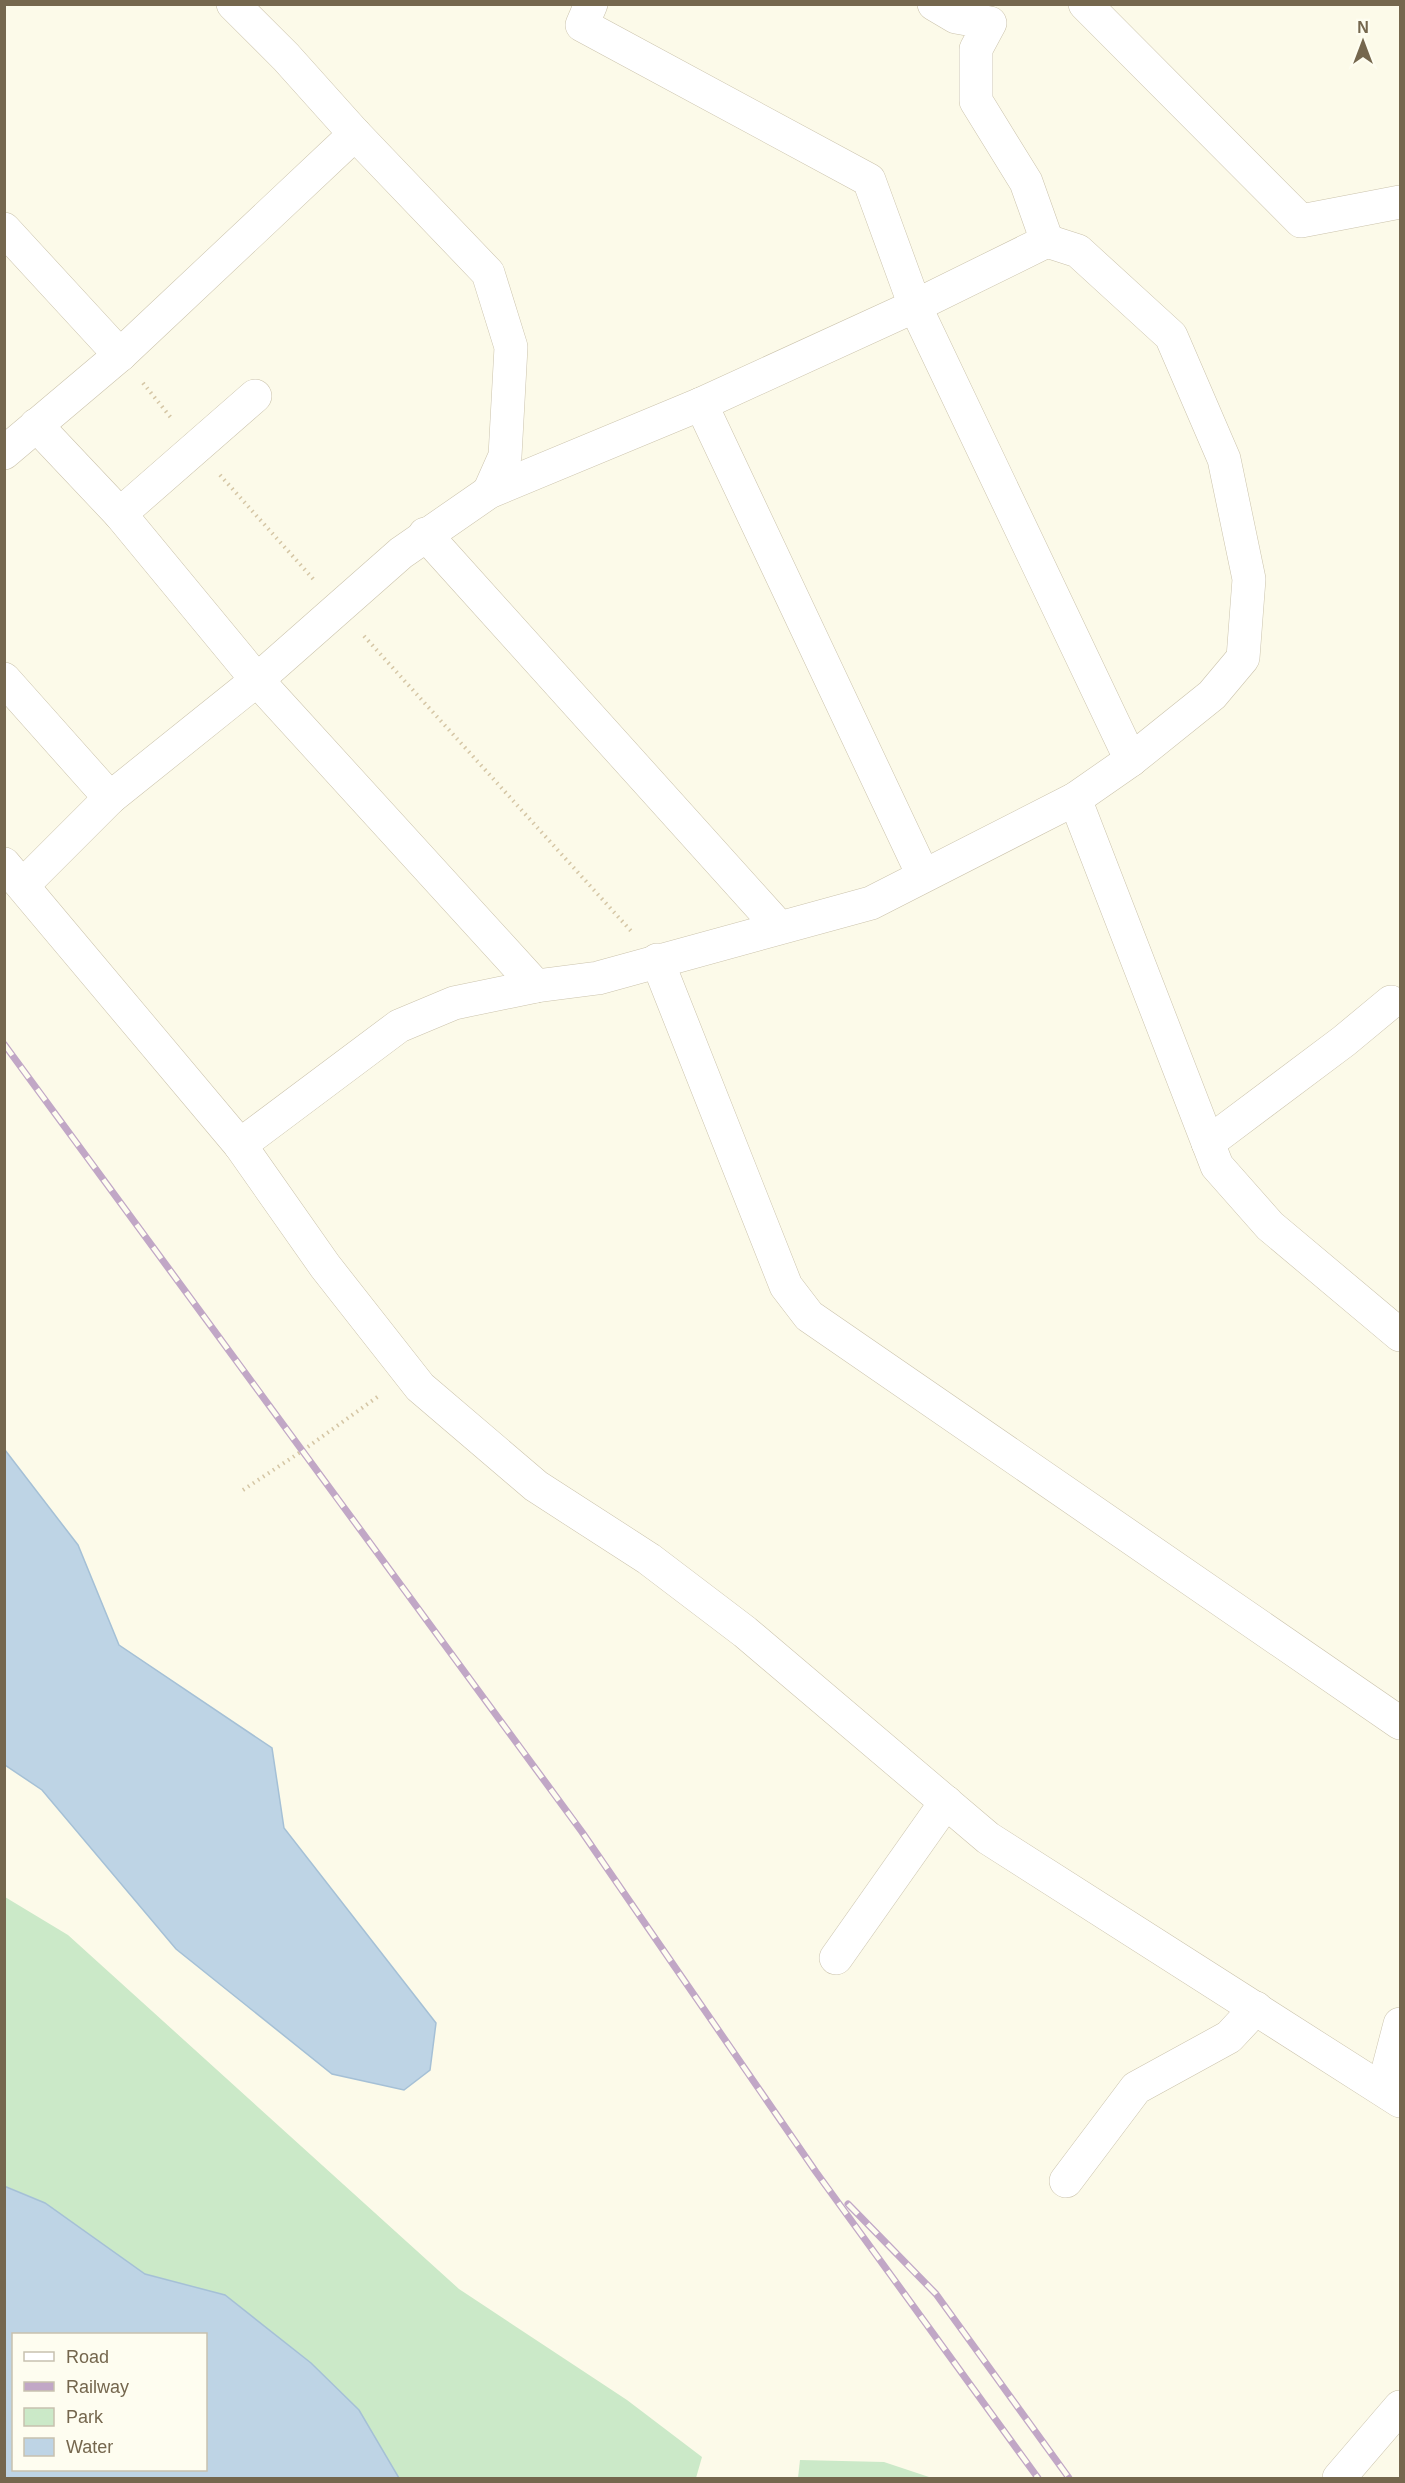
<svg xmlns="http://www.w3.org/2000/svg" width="1405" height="2483" font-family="Helvetica,sans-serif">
<rect width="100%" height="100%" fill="#fcfae9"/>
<!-- green -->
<g fill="#cbe9c8">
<path d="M 5,1897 L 68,1935 L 459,2289 L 627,2400 L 702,2457 L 696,2478 L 399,2478 L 359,2410 L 311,2363 L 225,2295 L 145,2274 L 45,2203 L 5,2186 Z"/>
<path d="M 800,2460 L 884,2462 L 932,2478 L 798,2478 Z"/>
</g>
<!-- water -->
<g fill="#bed4e5" stroke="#a5c0d6" stroke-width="1.5" fill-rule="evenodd">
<path d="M 5,1450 L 78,1545 L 119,1645 L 272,1748 L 284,1828 L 436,2023 L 430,2070 L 404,2090 L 332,2074 L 176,1949 L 42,1790 L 5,1765 Z"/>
<path d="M 4,2186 L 45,2203 L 145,2274 L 225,2295 L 311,2363 L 359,2410 L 399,2478 L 5,2478 ZM 14,2334 L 206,2334 L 206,2470 L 14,2470 Z"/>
</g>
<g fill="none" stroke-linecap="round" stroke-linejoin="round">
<defs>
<g id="street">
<path d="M 233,4 L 286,57 L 355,134 L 488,273 L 511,347 L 505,456 L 489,492"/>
<path d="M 591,4 L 582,25 L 869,180 L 915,306 L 1131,760"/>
<path d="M 934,4 L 956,17 L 990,23 L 976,49 L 976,101 L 1026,182 L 1047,241"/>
<path d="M 1085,4 L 1301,221 L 1400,202"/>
<path d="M 4,229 L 120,355"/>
<path d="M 701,404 L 923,875"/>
<path d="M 36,425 L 120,514 L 257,680 L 536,986"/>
<path d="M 4,453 L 120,355 L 355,134"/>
<path d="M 120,514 L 255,396"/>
<path d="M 425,534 L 779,927"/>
<path d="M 4,679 L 110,798"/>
<path d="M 1075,799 L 1217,1166 L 1270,1226 L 1400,1335"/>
<path d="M 4,864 L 240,1145 L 325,1266 L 420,1387 L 536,1486 L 649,1559 L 745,1632 L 988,1838 L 1400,2101"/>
<path d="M 23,885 L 110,798 L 257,680 L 401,553 L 489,492 L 701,404 L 915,306 L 1047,241 L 1078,251 L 1171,336 L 1224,459 L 1249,579 L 1243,658 L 1212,695 L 1131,760 L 1075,799 L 871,903 L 598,978 L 536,986 L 454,1003 L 399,1026 L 240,1145"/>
<path d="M 657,960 L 786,1286 L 809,1316 L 1400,1723"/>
<path d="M 1208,1143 L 1344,1041 L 1391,1002"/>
<path d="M 836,1958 L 946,1802"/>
<path d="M 1383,2089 L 1400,2024"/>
<path d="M 1066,2181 L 1136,2088 L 1229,2037 L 1256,2008"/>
<path d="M 1339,2478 L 1400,2407"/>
</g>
</defs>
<!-- street casing -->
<use href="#street" stroke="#cbc3ac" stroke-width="34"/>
<!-- path -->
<g stroke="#d5c6a5" stroke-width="4" stroke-dasharray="1.5 4.5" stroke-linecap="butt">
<path d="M 143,383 L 172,419"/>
<path d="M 220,475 L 315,581"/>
<path d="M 364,636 L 631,931"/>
<path d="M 243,1490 L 302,1451 L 380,1395"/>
</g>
<!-- street -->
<use href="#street" stroke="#fff" stroke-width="33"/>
<defs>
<g id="rail">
<path d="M 4,1044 L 582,1832 L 816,2172 L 1038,2478"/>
<path d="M 848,2204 L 936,2294 L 1069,2478"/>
</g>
</defs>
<!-- rail casing -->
<use href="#rail" stroke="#c1a7c6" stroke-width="7"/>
<!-- rail -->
<use href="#rail" stroke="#fefdf0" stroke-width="4.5" stroke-dasharray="14" stroke-linecap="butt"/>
</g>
<!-- border -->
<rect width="1405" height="2483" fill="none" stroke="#75674e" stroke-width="12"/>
<!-- legend -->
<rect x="12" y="2333" width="195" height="138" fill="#fefdf0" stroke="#c7c1af" stroke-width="1.5"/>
<rect x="24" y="2352" width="30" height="9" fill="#ffffff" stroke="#c7c1af" stroke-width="1.5"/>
<text x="66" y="2363" font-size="18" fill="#75674e">Road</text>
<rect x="24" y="2382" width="30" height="9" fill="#c1a7c6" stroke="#c7c1af" stroke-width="1.5"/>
<text x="66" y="2393" font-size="18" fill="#75674e">Railway</text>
<rect x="24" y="2408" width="30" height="18" fill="#cbe9c8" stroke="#c7c1af" stroke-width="1.5"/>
<text x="66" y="2423" font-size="18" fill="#75674e">Park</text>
<rect x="24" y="2438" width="30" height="18" fill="#bed4e5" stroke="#c7c1af" stroke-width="1.5"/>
<text x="66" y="2453" font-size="18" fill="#75674e">Water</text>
<!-- north arrow -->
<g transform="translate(1363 42)" stroke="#fefdf0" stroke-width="4.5" paint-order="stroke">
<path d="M0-4.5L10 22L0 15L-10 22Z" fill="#75674e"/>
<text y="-9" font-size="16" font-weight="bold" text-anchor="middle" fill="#75674e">N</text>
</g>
</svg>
